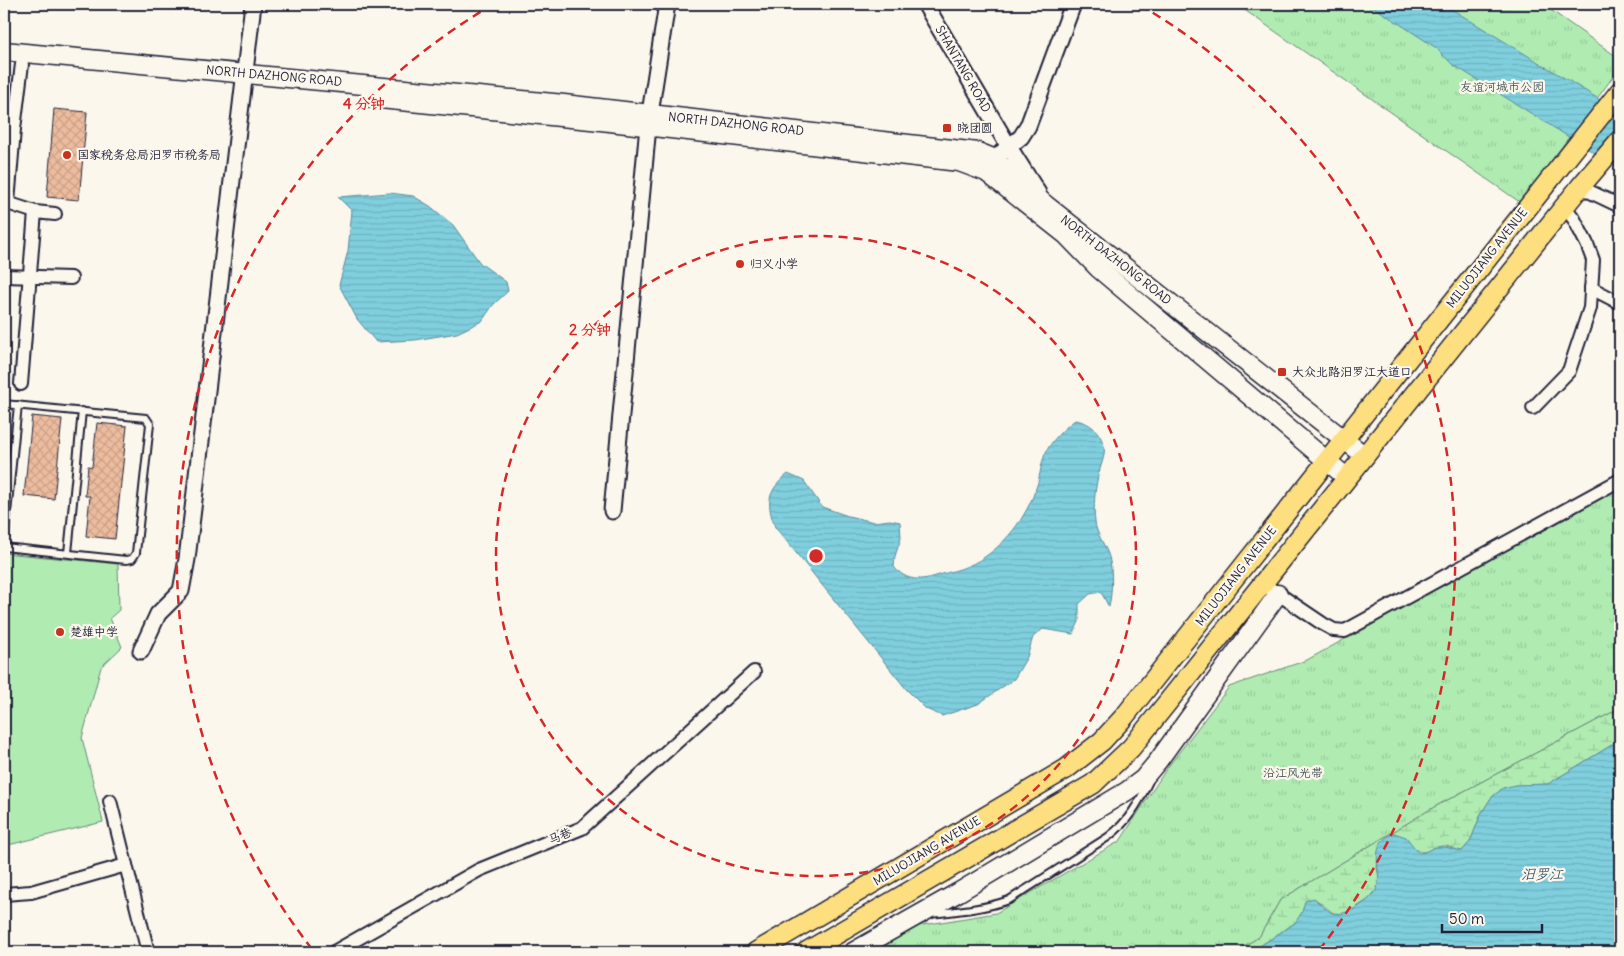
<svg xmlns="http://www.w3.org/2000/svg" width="1624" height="956" font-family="Delius,'LXGW WenKai TC',sans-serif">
<defs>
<pattern id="wetland-marsh" width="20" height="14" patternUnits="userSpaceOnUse" patternTransform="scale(1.25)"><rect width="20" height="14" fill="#b0ecb2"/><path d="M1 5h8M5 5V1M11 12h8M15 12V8" fill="none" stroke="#97ca9a"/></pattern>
<pattern id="park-tufts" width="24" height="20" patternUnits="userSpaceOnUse" patternTransform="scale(1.25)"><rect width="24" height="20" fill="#b0ecb2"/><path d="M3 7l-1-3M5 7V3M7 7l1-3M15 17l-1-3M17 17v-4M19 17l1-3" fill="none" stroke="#97ca9a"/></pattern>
<pattern id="water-rules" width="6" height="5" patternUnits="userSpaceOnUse" patternTransform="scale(1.25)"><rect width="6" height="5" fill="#80cfde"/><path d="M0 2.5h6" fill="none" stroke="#6eb1bf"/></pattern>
<pattern id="building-cross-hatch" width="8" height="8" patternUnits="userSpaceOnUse" patternTransform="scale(1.25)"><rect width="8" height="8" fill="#edbc9e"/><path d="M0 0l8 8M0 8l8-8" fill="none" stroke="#cba189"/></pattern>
</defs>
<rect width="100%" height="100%" fill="#fbf7ec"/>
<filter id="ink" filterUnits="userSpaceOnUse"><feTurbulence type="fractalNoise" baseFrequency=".02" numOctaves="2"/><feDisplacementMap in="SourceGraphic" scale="10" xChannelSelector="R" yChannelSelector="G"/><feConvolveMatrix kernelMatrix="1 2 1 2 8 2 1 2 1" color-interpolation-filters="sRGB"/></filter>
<g filter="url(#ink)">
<!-- wetland -->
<path fill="url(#wetland-marsh)" stroke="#698776" d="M 1620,708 L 1620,740 L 1548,784 L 1503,788 L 1491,798 L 1481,814 L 1470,842 L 1462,851 C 1456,850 1451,847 1446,846 C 1432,845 1425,858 1415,848 L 1380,845 L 1377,868 L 1379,876 L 1377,889 L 1369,899 L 1346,914 L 1333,913 L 1314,898 L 1295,923 L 1251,952 L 1234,952 L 1259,937 L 1280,900 L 1434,807 Z"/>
<!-- park -->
<g fill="url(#park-tufts)" stroke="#698776">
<path d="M 1236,4 L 1542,4 L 1620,59 L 1620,67 L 1521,203 Z"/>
<path d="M 1620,487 L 1620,708 L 1434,807 L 1280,900 L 1259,937 L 1234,952 L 873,952 L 917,926 L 996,913 L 1120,841 L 1167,768 L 1229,687 L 1307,660 Z"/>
</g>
<!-- garden -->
<path fill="#b0ecb2" stroke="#698776" d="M 4,553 L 118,564 L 119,610 L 110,618 L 122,647 L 101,667 L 82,738 L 103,822 L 4,846 Z"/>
<!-- water -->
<g fill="url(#water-rules)" stroke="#5a8a9d">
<path d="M 1369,4 L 1443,4 L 1620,112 L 1620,169 L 1452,64 L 1435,47 Z"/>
<path d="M 390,193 L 413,196 L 430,206 L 453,225 L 480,263 L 506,282 L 508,291 L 493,305 L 482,321 L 457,333 L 415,340 L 376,342 L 357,319 L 339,285 L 348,251 L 352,211 L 338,197 Z"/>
<path d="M 1075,420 C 1090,422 1100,431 1104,446 C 1106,455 1100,467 1098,476 C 1095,490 1093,507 1095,522 C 1096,534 1106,546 1109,557 C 1113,571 1112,593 1109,607 L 1101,592 L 1090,594 L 1079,604 L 1079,622 L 1073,634 L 1043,629 L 1033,637 L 1027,657 L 1014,679 L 978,704 L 942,716 L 926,709 L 907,690 L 775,527 C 766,503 767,491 788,474 L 804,481 L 822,507 L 848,516 L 874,522 L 890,520 L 900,522 L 901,538 L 895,556 L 894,567 C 907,582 921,581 939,575 C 949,572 959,570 968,566 C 999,553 1024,522 1035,491 C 1040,480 1040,466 1045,454 C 1051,441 1063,429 1075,420 Z"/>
<path d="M 1620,740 L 1620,952 L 1251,952 L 1295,923 L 1302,912 L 1305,901 L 1314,898 C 1319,903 1326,910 1332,913 C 1345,918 1373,900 1377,888 C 1382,874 1373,859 1380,845 C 1382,839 1389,836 1394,833 L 1406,837 L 1419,853 C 1427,853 1431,847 1438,847 C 1447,846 1453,850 1462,851 L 1470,842 L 1481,814 L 1491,798 L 1503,788 L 1515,785 L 1548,784 Z"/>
</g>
<!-- building -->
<g fill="url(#building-cross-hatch)" stroke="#22223b">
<path d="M 54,109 L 87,112 L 79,200 L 47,197 Z"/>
<path d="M 32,416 L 62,419 L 54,499 L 24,496 Z"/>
<path d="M 97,423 L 127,426 L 115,539 L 86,536 L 90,496 L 85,496 L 88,466 L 92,467 Z"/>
</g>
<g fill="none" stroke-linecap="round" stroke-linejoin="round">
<defs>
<g id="service">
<path d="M 4,404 L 146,418 L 150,424 L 136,553 L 132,559 L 126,560 L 4,547"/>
<path d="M 4,543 L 18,405"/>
<path d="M 68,553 L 82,411"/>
<path d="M 930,914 C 957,911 984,909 1009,900 L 1108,837 C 1128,822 1139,803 1149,781"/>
</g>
<g id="minor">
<path d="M 1580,187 L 1620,206"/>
<path d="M 4,202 L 35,212 L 55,214"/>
<path d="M 8,203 L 14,129 L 22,64"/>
<path d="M 4,276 L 71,278"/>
<path d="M 1591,288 L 1620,303"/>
<path d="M 21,384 L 35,212"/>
<path d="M 1533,408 L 1569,371 L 1590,308 L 1593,260 L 1587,244 L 1574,219 L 1564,206"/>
<path d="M 1271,589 L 1323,624 L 1334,630 L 1345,631 L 1620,480"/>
<path d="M 126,865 L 148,952"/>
<path d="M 4,894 L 31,892 L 126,865 L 110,801"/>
<path d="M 334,952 L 479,870 L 582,828 L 754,672"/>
</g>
<g id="tertiary">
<path d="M 925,4 L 1009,147 L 1038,193"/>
<path d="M 1001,153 L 1021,137 L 1028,126 L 1073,4"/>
<path d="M 612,511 L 648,126 L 667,4"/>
<path d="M 141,651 L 158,614 L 181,591 L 187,559 L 253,4"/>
</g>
<g id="secondary">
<path d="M 4,51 L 564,104 L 978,152 L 993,158 L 1046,205 L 1365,456"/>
<path d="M 370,98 L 601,121 L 959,162 L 986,172 L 1066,235 L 1098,268 L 1346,477"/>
<path d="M 853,952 L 959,892 L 1127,791 L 1143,779 L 1158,761 L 1278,594"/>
</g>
<g id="primary">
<path d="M 756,952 L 1066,769 L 1102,741 L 1124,717 L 1620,91"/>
<path d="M 806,952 L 1093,784 L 1131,748 L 1580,187 L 1620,140"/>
</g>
</defs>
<!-- service casing -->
<use href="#service" stroke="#22223b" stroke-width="10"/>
<!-- minor casing -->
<use href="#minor" stroke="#22223b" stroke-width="16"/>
<!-- tertiary casing -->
<use href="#tertiary" stroke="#22223b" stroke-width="19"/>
<!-- secondary casing -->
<use href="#secondary" stroke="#22223b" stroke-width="21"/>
<!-- primary casing -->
<use href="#primary" stroke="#22223b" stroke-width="22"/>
<!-- service -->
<use href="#service" stroke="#fbf7ec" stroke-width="6"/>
<!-- minor -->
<use href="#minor" stroke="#fbf7ec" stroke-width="12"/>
<!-- tertiary -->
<use href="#tertiary" stroke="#fbf7ec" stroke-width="15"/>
<!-- secondary -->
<use href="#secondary" stroke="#fbf7ec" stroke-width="18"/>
<!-- primary -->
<use href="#primary" stroke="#fddf80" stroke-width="19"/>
</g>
</g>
<!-- distance rings -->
<g fill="none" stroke="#d62828" stroke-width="2.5" stroke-dasharray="9 6">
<circle cx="816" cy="556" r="320"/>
<path d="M312 949A639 639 0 0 1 492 5M1140 5A639 639 0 0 1 1320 949"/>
</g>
<!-- markers -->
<g fill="#c8321e" stroke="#fbf7ec" stroke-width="2">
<rect x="942" y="123" width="10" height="10" rx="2.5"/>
<circle cx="67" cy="155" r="5"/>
<circle cx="740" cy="264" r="5"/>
<rect x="1277" y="367" width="10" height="10" rx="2.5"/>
<circle cx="60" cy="632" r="5"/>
</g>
<g text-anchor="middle" stroke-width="4.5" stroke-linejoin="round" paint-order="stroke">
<!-- street labels -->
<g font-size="12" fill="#22223b" stroke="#fbf7ec">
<text transform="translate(963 69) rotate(60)" y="4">SHANTANG ROAD</text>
<text transform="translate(274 76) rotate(5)" y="4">NORTH DAZHONG ROAD</text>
<text transform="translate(736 124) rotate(6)" y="4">NORTH DAZHONG ROAD</text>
<text transform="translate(1487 258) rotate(-52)" y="4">MILUOJIANG AVENUE</text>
<text transform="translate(1116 260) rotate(38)" y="4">NORTH DAZHONG ROAD</text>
<text transform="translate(1236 576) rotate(-52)" y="4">MILUOJIANG AVENUE</text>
<text transform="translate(560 836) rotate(-23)" y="4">马巷</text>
<text transform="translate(927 851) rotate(-31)" y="4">MILUOJIANG AVENUE</text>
</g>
<!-- park labels -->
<g font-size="12" fill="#465459" stroke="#fbf7ec">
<text x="1502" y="91">友谊河城市公园</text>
<text x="1293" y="777">沿江风光带</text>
</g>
<!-- poi labels -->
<g font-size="12" fill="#22223b" stroke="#fbf7ec" text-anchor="start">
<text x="957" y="132">晓团圆</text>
<text x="77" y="159">国家税务总局汨罗市税务局</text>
<text x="750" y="268">归义小学</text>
<text x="1292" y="376">大众北路汨罗江大道口</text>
<text x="70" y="636">楚雄中学</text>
</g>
<!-- water labels -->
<g font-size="14" font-style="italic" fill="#3e566c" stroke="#fbf7ec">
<text x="1542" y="879">汨罗江</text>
</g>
</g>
<circle cx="816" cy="556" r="8" fill="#d62828" stroke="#fbf7ec" stroke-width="2.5"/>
<g font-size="15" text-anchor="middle" font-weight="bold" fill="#d62828" stroke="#fbf7ec" stroke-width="4.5" stroke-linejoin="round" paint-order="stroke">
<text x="364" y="109">4 分钟</text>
<text x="590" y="335">2 分钟</text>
</g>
<!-- margin -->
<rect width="1624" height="956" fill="none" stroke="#fbf7ec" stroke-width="20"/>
<rect x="10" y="10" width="1604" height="936" fill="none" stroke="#22223b" stroke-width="2" filter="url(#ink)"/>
<!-- scale -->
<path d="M1442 924v8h100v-8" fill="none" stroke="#22223b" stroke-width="2.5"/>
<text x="1449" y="924" font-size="15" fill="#22223b" stroke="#fbf7ec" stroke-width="4" paint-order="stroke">50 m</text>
</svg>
